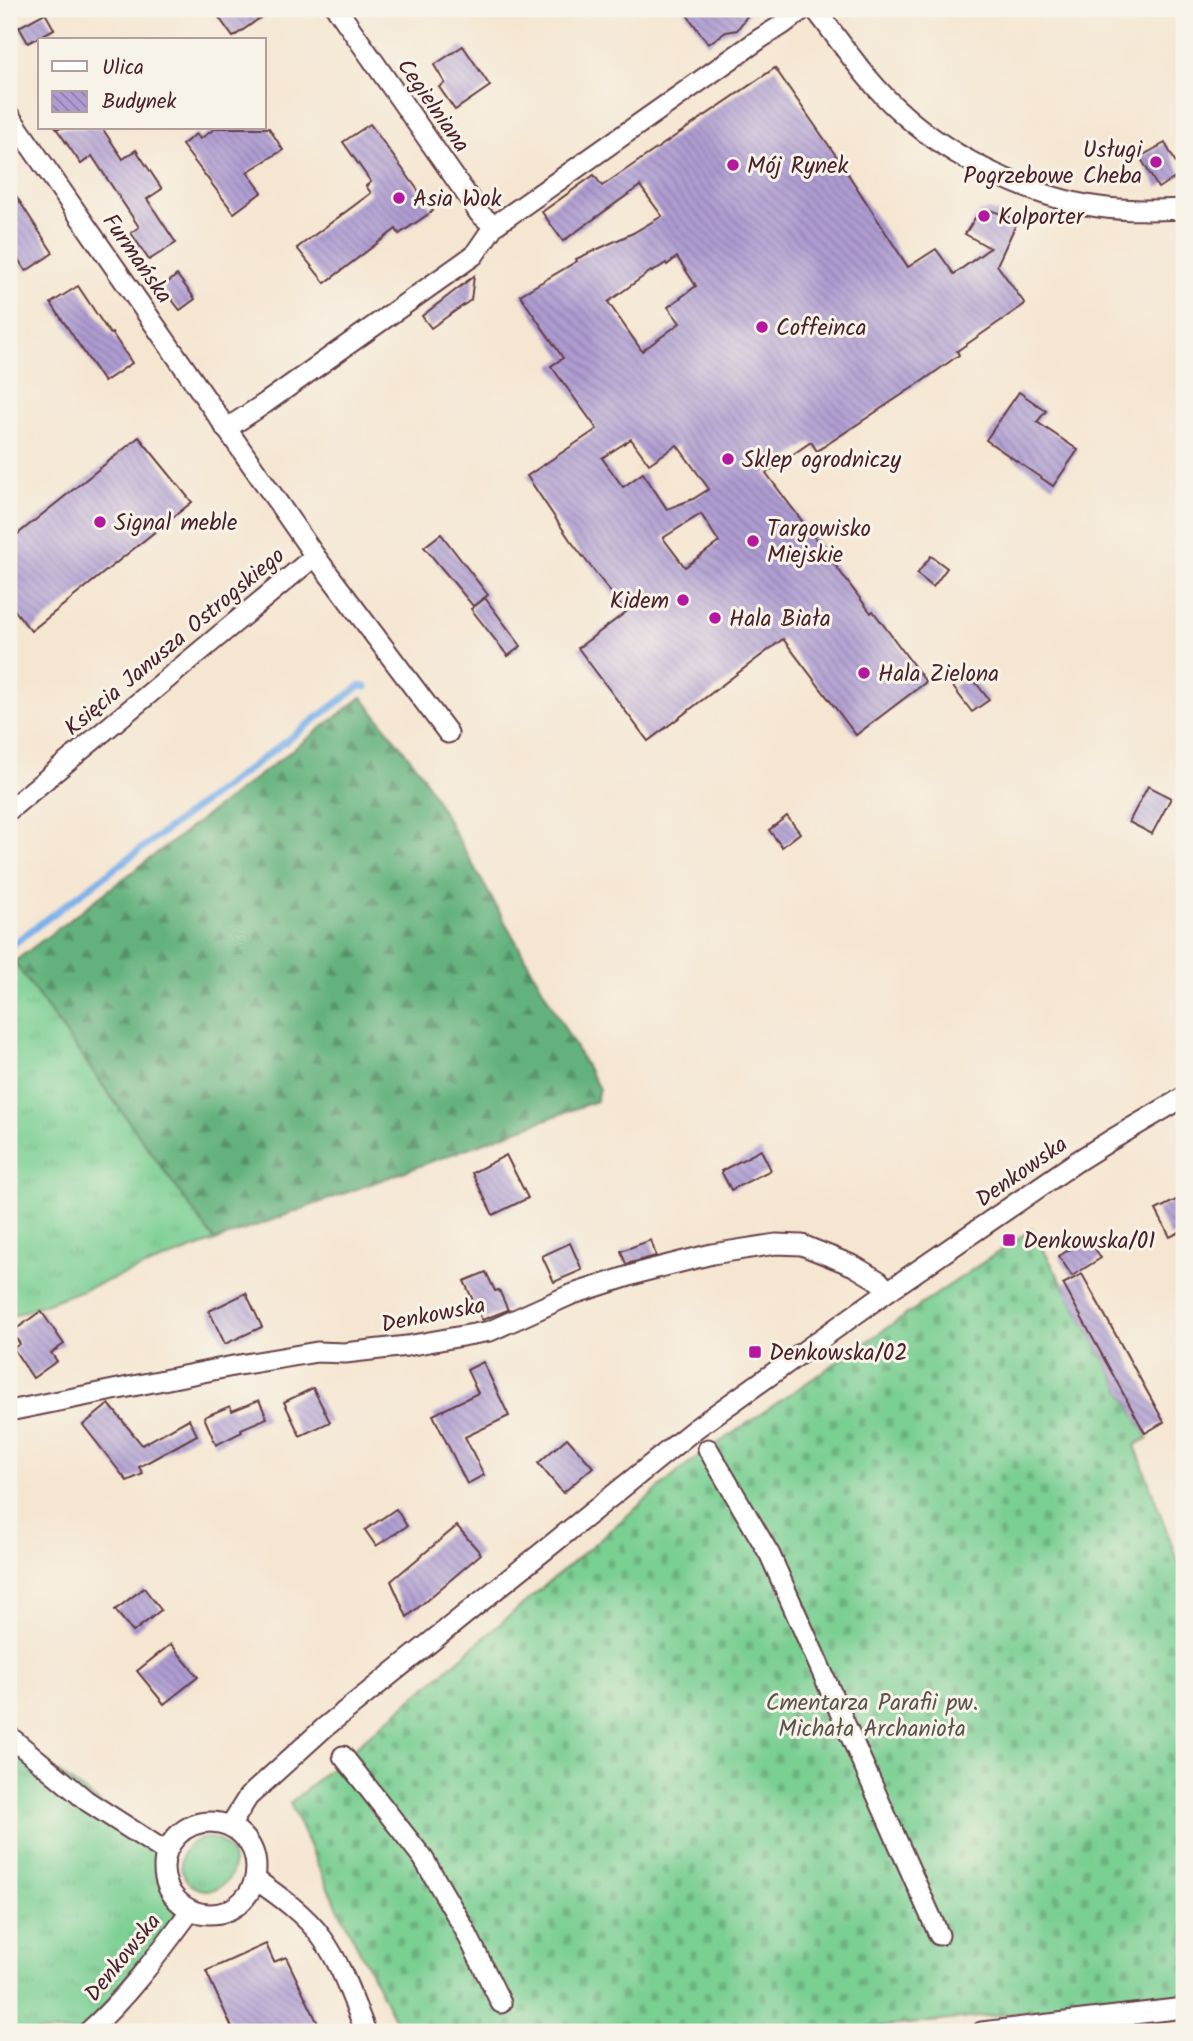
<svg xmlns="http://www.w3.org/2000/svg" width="1193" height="2041" font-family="Kalam,sans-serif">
<defs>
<pattern id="grass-tufts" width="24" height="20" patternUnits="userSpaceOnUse" patternTransform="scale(1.75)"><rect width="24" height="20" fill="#7acf93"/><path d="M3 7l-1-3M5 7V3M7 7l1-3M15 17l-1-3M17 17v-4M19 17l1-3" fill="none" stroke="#6bb17f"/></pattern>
<pattern id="forest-firs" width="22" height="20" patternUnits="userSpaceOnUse" patternTransform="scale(1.75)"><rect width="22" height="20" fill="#63b27d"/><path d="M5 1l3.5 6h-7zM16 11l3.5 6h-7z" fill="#549067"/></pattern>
<pattern id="cemetery-stones" width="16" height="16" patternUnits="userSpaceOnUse" patternTransform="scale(1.75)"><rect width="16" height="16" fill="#7acf93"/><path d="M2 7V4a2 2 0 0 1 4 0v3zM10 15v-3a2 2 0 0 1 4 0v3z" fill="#6bb17f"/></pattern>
<pattern id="building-back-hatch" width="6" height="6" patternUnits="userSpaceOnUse" patternTransform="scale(1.75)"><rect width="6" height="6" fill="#ae9cd2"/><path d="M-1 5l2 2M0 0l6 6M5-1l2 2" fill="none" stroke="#907fab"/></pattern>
</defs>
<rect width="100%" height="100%" fill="#f7f3e8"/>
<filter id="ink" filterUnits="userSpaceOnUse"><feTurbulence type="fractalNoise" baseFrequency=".0143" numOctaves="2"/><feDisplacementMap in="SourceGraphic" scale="14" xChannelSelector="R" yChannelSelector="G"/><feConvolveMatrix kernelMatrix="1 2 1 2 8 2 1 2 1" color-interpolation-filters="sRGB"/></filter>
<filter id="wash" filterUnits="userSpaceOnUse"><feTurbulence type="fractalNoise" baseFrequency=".00686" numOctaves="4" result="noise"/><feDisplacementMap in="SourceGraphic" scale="28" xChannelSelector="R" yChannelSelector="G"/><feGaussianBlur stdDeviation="1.57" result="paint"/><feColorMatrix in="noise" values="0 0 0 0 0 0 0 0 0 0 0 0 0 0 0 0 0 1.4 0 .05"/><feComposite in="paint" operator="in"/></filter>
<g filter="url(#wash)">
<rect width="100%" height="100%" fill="#f5e6d1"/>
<!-- grass -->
<g fill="url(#grass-tufts)" stroke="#62775f" stroke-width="2">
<path d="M 9,961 L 14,962 L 215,1241 L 9,1317 Z"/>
<path d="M 9,1736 L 166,1852 C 162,1881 166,1893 191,1910 L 88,2032 L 9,2032 Z"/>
<circle cx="207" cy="1864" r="26"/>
</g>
<!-- forest -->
<path fill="url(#forest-firs)" stroke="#566854" stroke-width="2" d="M 362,697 L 420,771 L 599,1089 L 596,1101 L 215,1241 L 14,962 Z"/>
<!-- cemetery -->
<path fill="url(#cemetery-stones)" stroke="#62775f" stroke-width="2" d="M 1032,1229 L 1148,1438 L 1135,1445 L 1184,1578 L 1184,1996 L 832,2032 L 401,2032 L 329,1890 L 290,1803 L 689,1463 Z"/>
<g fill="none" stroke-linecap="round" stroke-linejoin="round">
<!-- stream -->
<path stroke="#7cb1ea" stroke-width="7" d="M 9,947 L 360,686 L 366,687"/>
</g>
<g id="blocks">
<!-- building -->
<g fill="url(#building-back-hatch)" fill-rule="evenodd">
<path d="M 228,9 L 273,9 L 233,37 L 218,16 Z"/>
<path d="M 683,9 L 752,9 L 737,30 L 726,32 L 708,44 Z"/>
<path d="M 45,13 L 54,29 L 28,43 L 19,27 Z"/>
<path d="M 463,46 L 490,86 L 455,110 L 439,87 L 445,83 L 434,65 Z"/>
<path d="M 775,68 L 839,160 L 908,267 L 936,249 L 954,274 L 990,248 L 965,234 L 979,212 L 990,210 L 1018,220 L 997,265 L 1025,304 L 957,351 L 959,355 L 924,380 L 817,451 L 811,442 L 766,473 L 871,613 L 873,611 L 926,682 L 856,735 L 783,639 L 648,741 L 578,648 L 626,612 L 570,540 L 527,476 L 597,429 L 551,366 L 563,358 L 520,295 L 577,261 L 576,259 L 633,233 L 662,216 L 640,186 L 563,241 L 542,212 L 594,175 L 602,186 ZM 677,257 L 696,286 L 668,307 L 680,323 L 642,351 L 608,302 L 651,271 L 652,272 L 666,263 L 667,265 ZM 631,439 L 649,464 L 677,445 L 709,489 L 693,499 L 667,509 L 643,473 L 623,487 L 602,458 ZM 701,514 L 719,542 L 685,567 L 663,538 Z"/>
<path d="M 370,124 L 433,211 L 399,234 L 396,229 L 325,283 L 297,248 L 371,193 L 366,186 L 371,182 L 343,142 Z"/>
<path d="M 56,128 L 102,128 L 123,159 L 136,150 L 162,189 L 147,199 L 176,243 L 149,260 L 131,233 L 139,227 L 92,156 L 81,164 Z"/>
<path d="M 216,128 L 269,128 L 283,150 L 247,172 L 262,192 L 234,213 L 182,145 L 196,134 L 200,139 Z"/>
<path d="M 1165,143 L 1182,174 L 1158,188 L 1140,157 Z"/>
<path d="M 9,185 L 53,253 L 26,271 L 9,246 Z"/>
<path d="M 177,275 L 195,299 L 180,310 L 162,287 Z"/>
<path d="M 474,276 L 471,300 L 431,328 L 422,316 Z"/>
<path d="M 78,286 L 110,334 L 112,333 L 132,363 L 104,382 L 51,303 Z"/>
<path d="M 1019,392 L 1046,411 L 1037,422 L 1078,450 L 1053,486 L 986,440 Z"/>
<path d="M 139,437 L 192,502 L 31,631 L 9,603 L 9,541 Z"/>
<path d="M 441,534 L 488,595 L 473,606 L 424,547 Z"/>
<path d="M 931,556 L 947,568 L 933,587 L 917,574 Z"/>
<path d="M 485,598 L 521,646 L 508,656 L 471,609 Z"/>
<path d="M 970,675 L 989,700 L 972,712 L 953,687 Z"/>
<path d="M 1148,786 L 1171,798 L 1152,834 L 1129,822 Z"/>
<path d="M 787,816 L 800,833 L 782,847 L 769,830 Z"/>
<path d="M 761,1150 L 771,1170 L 731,1190 L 721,1171 Z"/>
<path d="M 506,1155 L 528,1198 L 493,1215 L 472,1173 Z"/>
<path d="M 1184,1196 L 1184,1230 L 1170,1237 L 1156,1210 Z"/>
<path d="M 1088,1238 L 1101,1258 L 1072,1276 L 1059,1256 Z"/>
<path d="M 651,1240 L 656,1256 L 626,1264 L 621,1251 Z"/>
<path d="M 570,1243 L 582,1270 L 554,1282 L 542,1256 Z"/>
<path d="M 486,1272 L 495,1291 L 499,1290 L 508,1310 L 482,1320 L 464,1281 Z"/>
<path d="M 1082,1274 L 1164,1422 L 1145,1433 L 1063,1284 Z"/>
<path d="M 246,1293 L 262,1327 L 225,1344 L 209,1311 Z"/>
<path d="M 41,1311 L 64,1344 L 51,1353 L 57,1361 L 33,1378 L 13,1348 L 20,1344 L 12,1332 Z"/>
<path d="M 483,1362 L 509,1416 L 465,1437 L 484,1475 L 467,1484 L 433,1415 L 478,1393 L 467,1370 Z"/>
<path d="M 313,1388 L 330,1422 L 300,1436 L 284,1402 Z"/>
<path d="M 259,1400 L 267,1418 L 241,1429 L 242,1432 L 216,1445 L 204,1417 L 230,1406 L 232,1411 Z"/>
<path d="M 109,1404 L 142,1445 L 189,1419 L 197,1435 L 139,1467 L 143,1474 L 127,1481 L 83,1425 Z"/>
<path d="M 567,1438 L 593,1467 L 563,1493 L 538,1463 Z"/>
<path d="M 396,1509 L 407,1526 L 376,1546 L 365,1530 Z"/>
<path d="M 457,1526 L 481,1554 L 407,1617 L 391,1581 Z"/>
<path d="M 144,1588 L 161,1610 L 133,1632 L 115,1610 Z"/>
<path d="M 171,1644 L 198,1677 L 164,1704 L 137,1671 Z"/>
<path d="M 266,1944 L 274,1962 L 286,1957 L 322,2032 L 234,2032 L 206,1971 Z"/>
</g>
</g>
</g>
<g filter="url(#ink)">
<use href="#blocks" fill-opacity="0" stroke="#643d44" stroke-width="2"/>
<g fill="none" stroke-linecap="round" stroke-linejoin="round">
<defs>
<g id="street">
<path d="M 337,9 L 471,201 L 479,213 L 494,226"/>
<path d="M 815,9 C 843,45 869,85 904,115 C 953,159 1034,198 1099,207 C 1127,211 1156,210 1184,209"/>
<path d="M 9,115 L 315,556 L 448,733"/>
<path d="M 226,429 L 264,404 L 474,255 L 494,226 L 761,38 L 782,25 L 803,9"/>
<path d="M 9,810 L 315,556"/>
<path d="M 9,1411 L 233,1366 L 317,1352 L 345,1353 L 407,1346 L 490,1331 L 570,1295 L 645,1271 L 712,1254 L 776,1244 L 802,1245 L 854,1266 L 879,1281 L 888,1291"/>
<path d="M 708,1449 L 770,1555 L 939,1935"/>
<path d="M 9,1736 L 87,1801 L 166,1852"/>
<path d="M 343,1756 L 423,1858 L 464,1928 L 501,2003"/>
<circle cx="210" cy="1868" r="46"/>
<path d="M 230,1826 L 248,1797 L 324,1728 L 695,1429 L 888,1291 L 1076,1162 L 1111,1140 L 1184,1097"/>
<path d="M 256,1880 C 278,1895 306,1915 322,1938 C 342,1965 353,2001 366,2032"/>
<path d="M 88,2032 C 128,1996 159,1953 191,1910"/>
<path d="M 982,2032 L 1184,2008"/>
</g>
</defs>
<!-- street casing -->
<use href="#street" stroke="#643d44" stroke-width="23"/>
<!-- street -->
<use href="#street" stroke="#fff" stroke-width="19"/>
</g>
</g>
<!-- markers -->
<g fill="#b5179e" stroke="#f7f3e8" stroke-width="2.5">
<circle cx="1156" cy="162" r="7"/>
<circle cx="733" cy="165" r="7"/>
<circle cx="399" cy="198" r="7"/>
<circle cx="984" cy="216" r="7"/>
<circle cx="762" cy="327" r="7"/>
<circle cx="728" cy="459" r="7"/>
<circle cx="100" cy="522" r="7"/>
<circle cx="753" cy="541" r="7"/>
<circle cx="683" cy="600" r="7"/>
<circle cx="715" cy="618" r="7"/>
<circle cx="864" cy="673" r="7"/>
<rect x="1002" y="1233" width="14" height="14" rx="3.5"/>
<rect x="748" y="1345" width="14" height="14" rx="3.5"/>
</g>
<g text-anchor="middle" stroke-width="6" stroke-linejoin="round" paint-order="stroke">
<!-- street labels -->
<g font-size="23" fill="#4a1f2b" stroke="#f7f3e8">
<text transform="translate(434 105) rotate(55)" y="8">Cegielniana</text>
<text transform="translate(138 258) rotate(55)" y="8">Furmańska</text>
<text transform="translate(174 641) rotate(-40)" y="8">Księcia Janusza Ostrogskiego</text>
<text transform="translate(1021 1171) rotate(-35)" y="8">Denkowska</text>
<text transform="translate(433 1314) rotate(-11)" y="8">Denkowska</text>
<text transform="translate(122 1957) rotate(-51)" y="8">Denkowska</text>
</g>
<!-- poi labels -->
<g font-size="23" fill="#4a1f2b" stroke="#f7f3e8" text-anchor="start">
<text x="1142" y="157" text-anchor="end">Usługi<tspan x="1142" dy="26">Pogrzebowe Cheba</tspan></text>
<text x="747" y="173">Mój Rynek</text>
<text x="413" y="206">Asia Wok</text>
<text x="998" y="224">Kolporter</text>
<text x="776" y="335">Coffeinca</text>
<text x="742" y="467">Sklep ogrodniczy</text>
<text x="114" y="530">Signal meble</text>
<text x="767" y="536">Targowisko<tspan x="767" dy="26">Miejskie</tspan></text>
<text x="669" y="608" text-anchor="end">Kidem</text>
<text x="729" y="626">Hala Biała</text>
<text x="878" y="681">Hala Zielona</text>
<text x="1023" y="1248">Denkowska/01</text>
<text x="769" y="1360">Denkowska/02</text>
</g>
<!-- park labels -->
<g font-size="23" fill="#58544a" stroke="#f7f3e8">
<text x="872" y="1710">Cmentarza Parafii pw.<tspan x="872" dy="26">Michała Archanioła</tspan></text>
</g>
</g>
<!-- margin -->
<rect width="1193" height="2041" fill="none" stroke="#f7f3e8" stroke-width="35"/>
<!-- legend -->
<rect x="38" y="38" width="228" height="91" fill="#f7f3e8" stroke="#b29e9c" stroke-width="2"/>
<rect x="52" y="61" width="35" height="10" fill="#ffffff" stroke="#b29e9c" stroke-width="2"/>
<text x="102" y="74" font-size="21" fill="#4a1f2b">Ulica</text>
<rect x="52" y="91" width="35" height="21" fill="url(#building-back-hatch)" stroke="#b29e9c" stroke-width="2"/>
<text x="102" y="108" font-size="21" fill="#4a1f2b">Budynek</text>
</svg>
